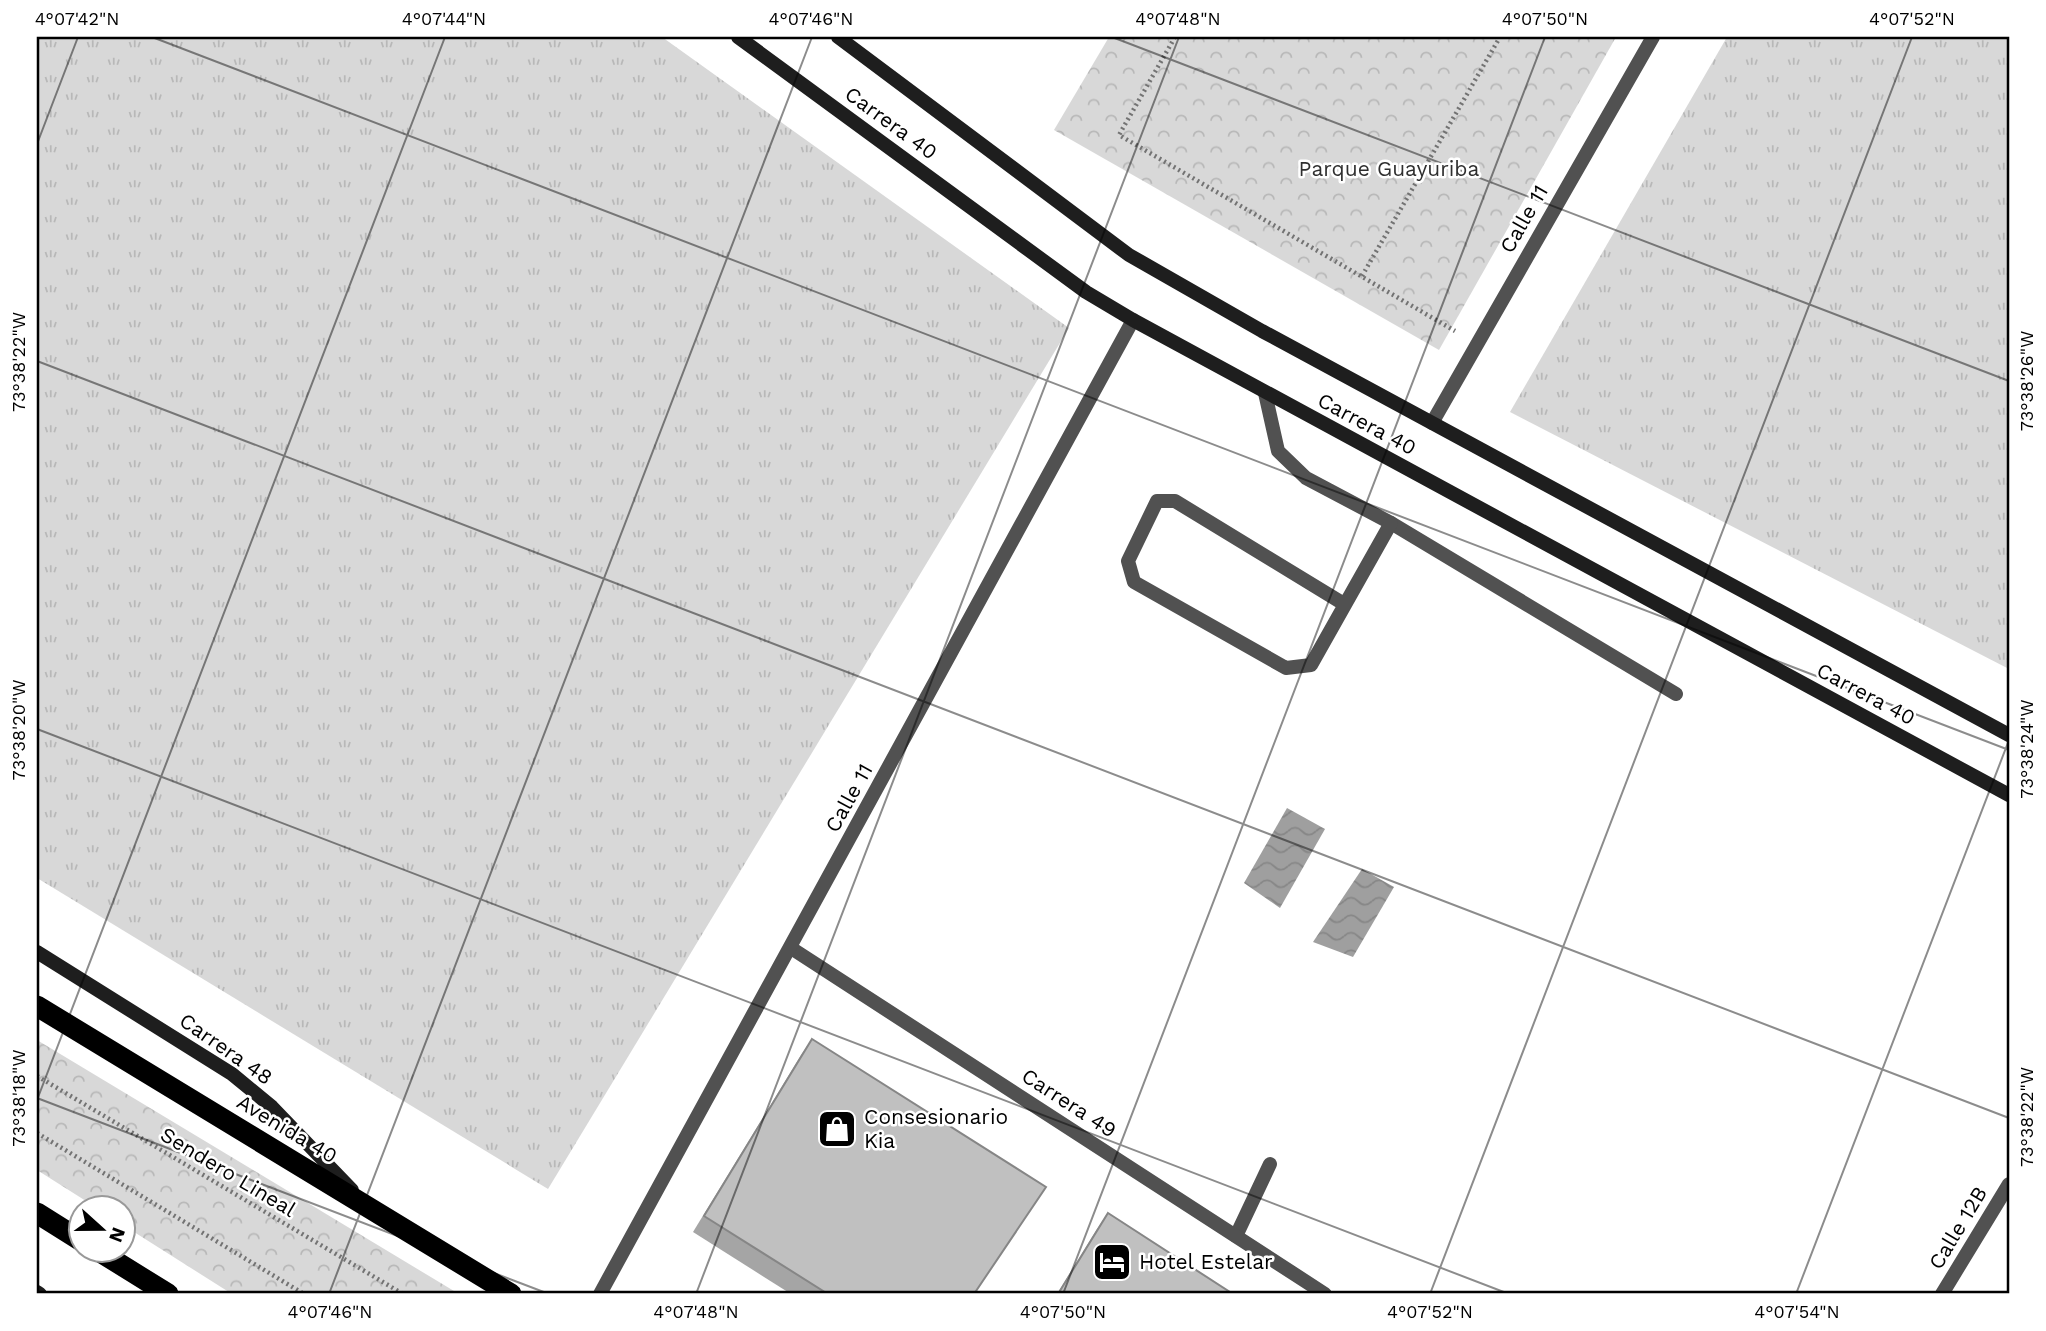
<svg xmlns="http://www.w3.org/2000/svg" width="2046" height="1331" font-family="'Work Sans',sans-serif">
<defs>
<pattern id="grass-tufts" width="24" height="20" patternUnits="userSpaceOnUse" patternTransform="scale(1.75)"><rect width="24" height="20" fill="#d8d8d8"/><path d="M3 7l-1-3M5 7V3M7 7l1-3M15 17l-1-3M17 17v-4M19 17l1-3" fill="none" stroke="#b8b8b8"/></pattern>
<pattern id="forest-crowns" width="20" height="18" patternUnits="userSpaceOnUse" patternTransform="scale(1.75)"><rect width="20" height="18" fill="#d8d8d8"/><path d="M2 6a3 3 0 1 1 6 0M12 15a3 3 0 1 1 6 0" fill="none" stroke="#b8b8b8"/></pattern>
<pattern id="water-waves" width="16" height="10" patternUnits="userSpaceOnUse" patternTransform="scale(1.75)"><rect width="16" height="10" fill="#9f9f9f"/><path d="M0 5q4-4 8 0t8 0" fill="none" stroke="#878787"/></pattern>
</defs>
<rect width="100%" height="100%" fill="#fff"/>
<!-- grass -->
<g fill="url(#grass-tufts)">
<path d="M 37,37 L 662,37 L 1069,328 L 548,1189 L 37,878 Z"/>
<path d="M 1727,37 L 2009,37 L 2009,669 L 1510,412 Z"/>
</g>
<!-- forest -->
<g fill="url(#forest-crowns)">
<path d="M 1109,37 L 1616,37 L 1439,350 L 1054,130 Z"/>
<path d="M 37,1040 L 459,1294 L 232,1294 L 123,1225 L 122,1208 L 97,1208 L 37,1170 Z"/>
</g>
<!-- water -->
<g fill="url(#water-waves)">
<path d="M 1287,808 L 1325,829 L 1280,908 L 1244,883 Z"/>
<path d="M 1362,869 L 1394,887 L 1353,957 L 1313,942 Z"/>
</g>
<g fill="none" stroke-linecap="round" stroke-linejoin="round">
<!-- path -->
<g stroke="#737373" stroke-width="4.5" stroke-dasharray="2 3.5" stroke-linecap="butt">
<path d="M 1175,37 L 1119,135 L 1455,331"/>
<path d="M 1362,276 L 1500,37"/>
<path d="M 37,1076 L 403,1294"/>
<path d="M 37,1133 L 304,1294"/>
</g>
<!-- lane -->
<g stroke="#515151" stroke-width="14">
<path d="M 1265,393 L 1278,451 L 1306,478 L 1391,523 L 1676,694"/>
<path d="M 1344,604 L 1175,501 L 1157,501 L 1128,561 L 1134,582 L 1286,668 L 1311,665 L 1391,523"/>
<path d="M 1236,1236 L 1270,1164"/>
</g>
<!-- street -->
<g stroke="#515151" stroke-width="14">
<path d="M 1432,423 L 1653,37"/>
<path d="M 791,948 L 1325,1294"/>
<path d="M 600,1294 L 1133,320"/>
<path d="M 1942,1294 L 2009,1184"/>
</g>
<!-- secondary -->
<g stroke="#1e1e1e" stroke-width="14">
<path d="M 738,37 L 1086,292 L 1133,320 L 2009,795"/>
<path d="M 838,37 L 1129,255 L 1262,331 L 2009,735"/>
<path d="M 37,952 L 232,1074 L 272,1107 L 352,1190"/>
<path d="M 37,1292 L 40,1294"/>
</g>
<!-- highway -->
<g stroke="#000" stroke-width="21">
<path d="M 37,1006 L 511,1294"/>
<path d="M 37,1213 L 80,1240"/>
<path d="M 97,1250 L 168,1294"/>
</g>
</g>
<!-- wall -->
<g fill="#a5a5a5">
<path d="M 812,1039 L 974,1294 L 791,1294 L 693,1232 L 801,1055 Z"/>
<path d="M 1108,1213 L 1233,1294 L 1057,1294 L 1097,1229 Z"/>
</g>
<!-- building -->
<g fill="#c0c0c0" stroke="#868686" stroke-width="2">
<path d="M 812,1039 L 1046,1187 L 974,1294 L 828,1294 L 704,1216 Z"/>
<path d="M 1108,1213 L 1233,1294 L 1058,1294 Z"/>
</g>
<!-- ticks -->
<path fill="none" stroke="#000" stroke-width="2" stroke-opacity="0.45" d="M 152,37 L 2009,750M 1112,37 L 2009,381M 37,144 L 78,37M 37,361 L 2009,1118M 37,729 L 1509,1294M 37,1098 L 549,1294M 37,1100 L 445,37M 329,1294 L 812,37M 696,1294 L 1179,37M 1063,1294 L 1545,37M 1430,1294 L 1912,37M 1796,1294 L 2009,740"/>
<!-- icons -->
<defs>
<symbol id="shop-square" viewBox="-11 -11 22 22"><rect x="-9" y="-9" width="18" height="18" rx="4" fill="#000" stroke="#fff"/><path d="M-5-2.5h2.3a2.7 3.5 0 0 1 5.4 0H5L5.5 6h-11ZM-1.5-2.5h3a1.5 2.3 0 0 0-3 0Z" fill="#fff"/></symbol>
<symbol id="hotel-square" viewBox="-11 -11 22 22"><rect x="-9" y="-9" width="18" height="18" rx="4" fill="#000" stroke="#fff"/><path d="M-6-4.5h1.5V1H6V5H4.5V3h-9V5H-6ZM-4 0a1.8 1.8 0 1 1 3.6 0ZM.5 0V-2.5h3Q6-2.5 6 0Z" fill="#fff"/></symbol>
</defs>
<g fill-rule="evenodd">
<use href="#shop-square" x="815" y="1107" width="44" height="44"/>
<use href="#hotel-square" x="1090" y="1240" width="44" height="44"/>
</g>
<g text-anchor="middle" stroke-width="5" stroke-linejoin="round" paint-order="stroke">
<!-- street labels -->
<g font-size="21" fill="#000" stroke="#fff">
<text transform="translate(891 123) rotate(36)" y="7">Carrera 40</text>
<text transform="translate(1524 219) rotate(-60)" y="7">Calle 11</text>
<text transform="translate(1367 424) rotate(28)" y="7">Carrera 40</text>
<text transform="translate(1866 694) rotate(28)" y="7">Carrera 40</text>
<text transform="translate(849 798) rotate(-61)" y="7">Calle 11</text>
<text transform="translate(226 1049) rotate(35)" y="7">Carrera 48</text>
<text transform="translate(1069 1103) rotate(33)" y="7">Carrera 49</text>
<text transform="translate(287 1129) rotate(31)" y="7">Avenida 40</text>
<text transform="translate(228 1172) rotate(31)" y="7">Sendero Lineal</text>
<text transform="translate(1958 1228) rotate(-59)" y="7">Calle 12B</text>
</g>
<!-- park labels -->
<g font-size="21" fill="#2f2f2f" stroke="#fff">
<text x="1389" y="176">Parque Guayuriba</text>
</g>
<!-- poi labels -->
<g font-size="21" fill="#000" stroke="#fff" text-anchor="start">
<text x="864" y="1124">Consesionario<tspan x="864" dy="24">Kia</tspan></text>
<text x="1139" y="1269">Hotel Estelar</text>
</g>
</g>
<!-- border -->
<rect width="2046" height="1331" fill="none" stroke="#ffffff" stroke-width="77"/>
<!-- north arrow -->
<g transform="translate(102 1229) rotate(111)"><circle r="33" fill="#ffffff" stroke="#999999" stroke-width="2"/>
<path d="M0-5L12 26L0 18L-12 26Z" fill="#000000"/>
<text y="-10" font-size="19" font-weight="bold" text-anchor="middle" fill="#000000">N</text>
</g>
<rect x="38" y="38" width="1970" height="1254" fill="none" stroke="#000" stroke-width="2.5"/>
<g font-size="18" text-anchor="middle" fill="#000">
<text x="77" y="25">4°07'42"N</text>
<text x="444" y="25">4°07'44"N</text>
<text x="811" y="25">4°07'46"N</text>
<text x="1178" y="25">4°07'48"N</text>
<text x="1545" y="25">4°07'50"N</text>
<text x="1912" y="25">4°07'52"N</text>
<text transform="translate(19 362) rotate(-90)" y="6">73°38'22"W</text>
<text transform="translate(2027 381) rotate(-90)" y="6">73°38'26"W</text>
<text transform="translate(19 730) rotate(-90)" y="6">73°38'20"W</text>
<text transform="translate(2027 749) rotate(-90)" y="6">73°38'24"W</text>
<text transform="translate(19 1098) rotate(-90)" y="6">73°38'18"W</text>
<text transform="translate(2027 1117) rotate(-90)" y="6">73°38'22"W</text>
<text x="330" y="1318">4°07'46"N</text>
<text x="696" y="1318">4°07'48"N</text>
<text x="1063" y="1318">4°07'50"N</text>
<text x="1430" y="1318">4°07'52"N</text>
<text x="1797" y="1318">4°07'54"N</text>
</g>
</svg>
